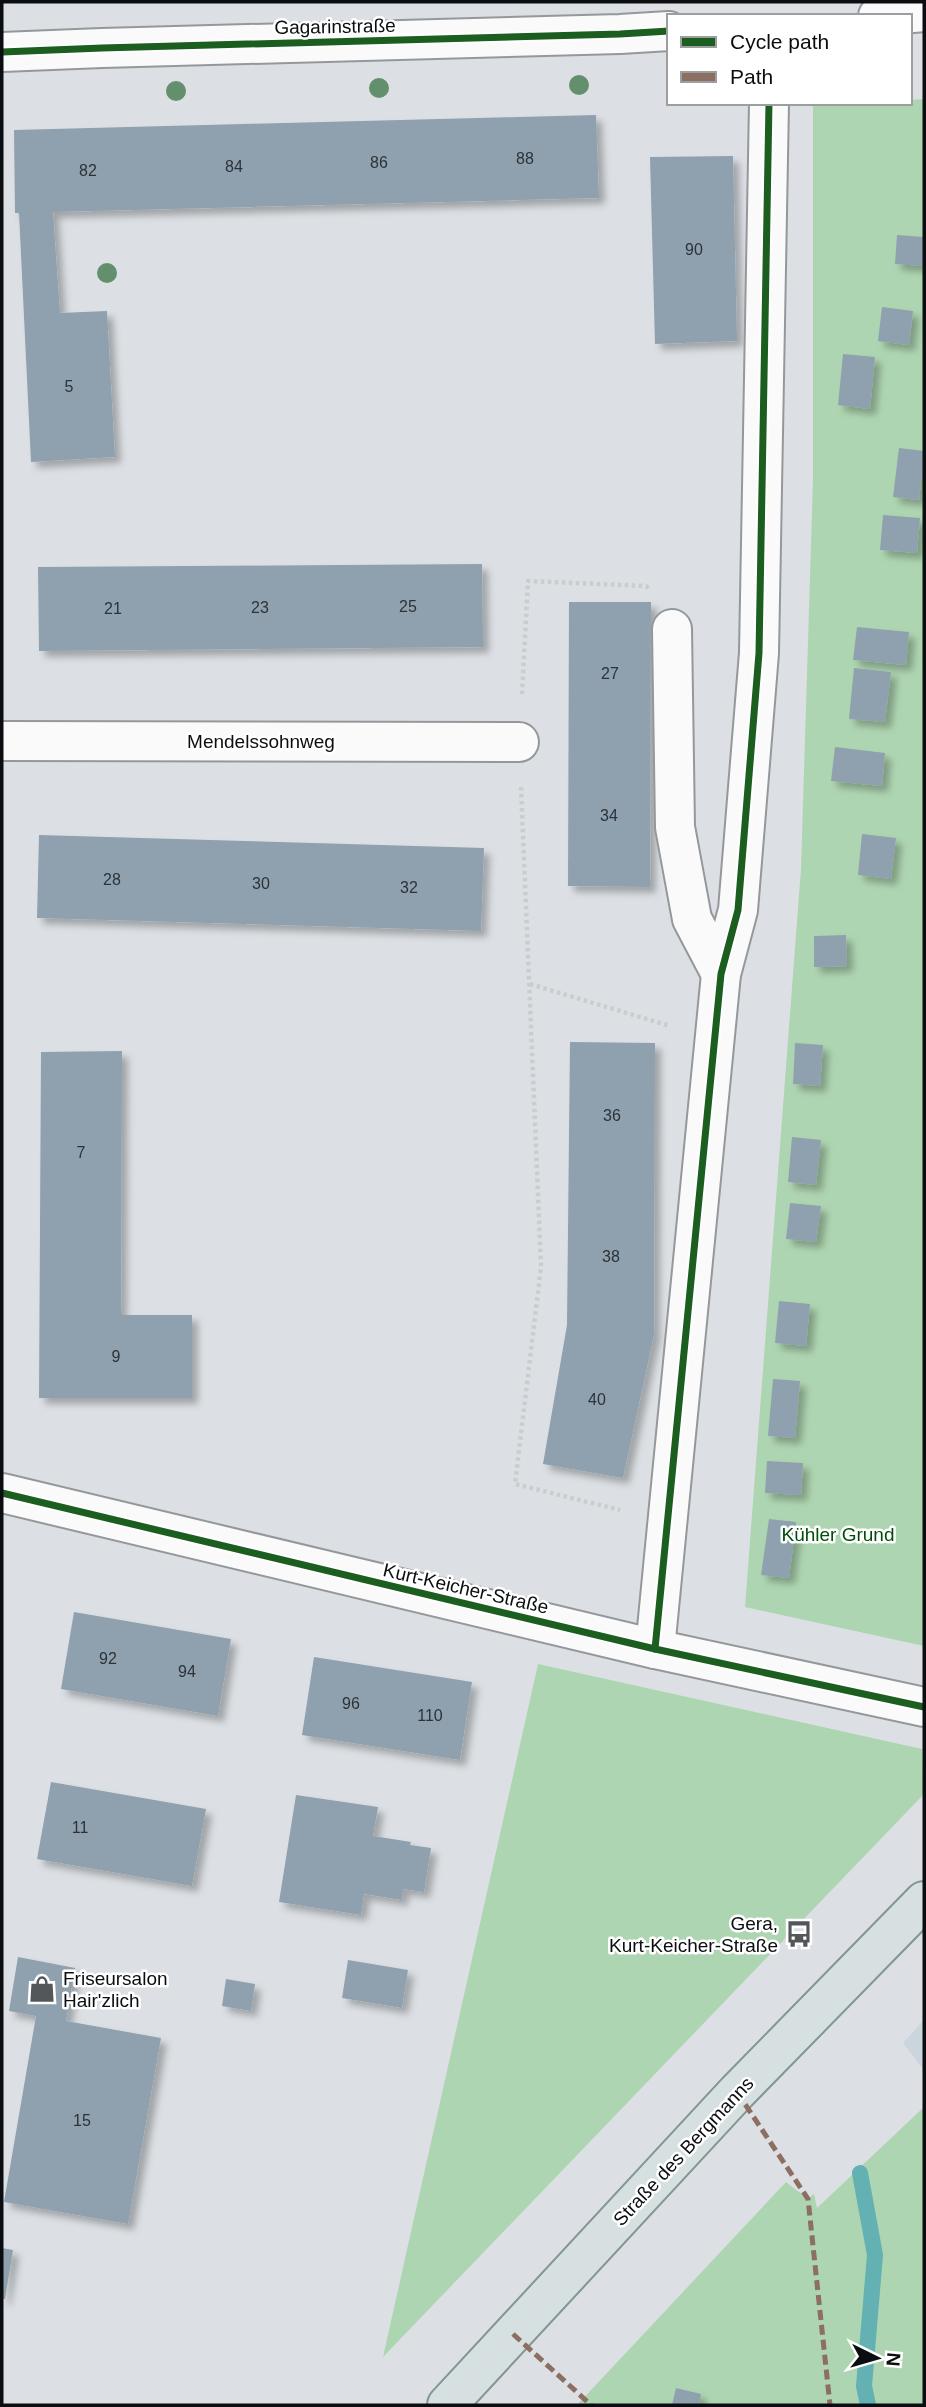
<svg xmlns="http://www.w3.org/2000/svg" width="926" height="2407" font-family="Arial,sans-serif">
<defs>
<filter id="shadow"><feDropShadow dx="6" dy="6" stdDeviation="3.5" flood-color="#0004"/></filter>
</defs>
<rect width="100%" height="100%" fill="#dce0e4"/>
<!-- built -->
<path fill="#cbd5dd" d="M 924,2020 L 924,2070 L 903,2043 Z"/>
<!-- green -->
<g fill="#aed5b1">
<path d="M 924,99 L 924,1646 L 745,1607 L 801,869 L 813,479 L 813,105 L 910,103 L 910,100 Z"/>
<path d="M 538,1664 L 922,1749 L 924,1794 L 383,2357 Z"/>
<path d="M 924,2107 L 924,2405 L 577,2405 L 786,2182 L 808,2199 L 814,2194 L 817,2208 Z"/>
</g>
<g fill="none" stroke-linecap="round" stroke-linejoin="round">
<!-- stream -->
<path stroke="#64b1b4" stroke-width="16" d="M 860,2173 L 875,2255 L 864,2386 L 868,2405"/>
</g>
<!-- building -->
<g fill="#8fa1ae" filter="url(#shadow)">
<path d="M 596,115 L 599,198 L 53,212 L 60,313 L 107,311 L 115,457 L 31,462 L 19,213 L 15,213 L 14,130 Z"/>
<path d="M 733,156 L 737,341 L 655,344 L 650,157 Z"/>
<path d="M 897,235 L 924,237 L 924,266 L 895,264 Z"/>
<path d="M 882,307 L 913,311 L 909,345 L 878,341 Z"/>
<path d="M 843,354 L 875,357 L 870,409 L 838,405 Z"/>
<path d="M 899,448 L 924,451 L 919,500 L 893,497 Z"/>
<path d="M 883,515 L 920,518 L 917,553 L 880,550 Z"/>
<path d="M 482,564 L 483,647 L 39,651 L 38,567 Z"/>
<path d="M 569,602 L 651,602 L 650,887 L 568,886 Z"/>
<path d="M 857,627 L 909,632 L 906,665 L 853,660 Z"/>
<path d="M 854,668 L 891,672 L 885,722 L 849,719 Z"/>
<path d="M 835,747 L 885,753 L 882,786 L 831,781 Z"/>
<path d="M 862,834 L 896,838 L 891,879 L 858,875 Z"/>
<path d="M 39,835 L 484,848 L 481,931 L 37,918 Z"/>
<path d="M 846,935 L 847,966 L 814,967 L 814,936 Z"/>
<path d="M 570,1042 L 655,1043 L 654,1335 L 623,1478 L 543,1464 L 567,1325 Z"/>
<path d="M 795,1043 L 823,1045 L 820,1086 L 793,1084 Z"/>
<path d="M 122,1051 L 121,1315 L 192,1315 L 192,1398 L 39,1398 L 41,1052 Z"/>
<path d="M 792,1137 L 821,1140 L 816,1185 L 788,1182 Z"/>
<path d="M 790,1203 L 821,1206 L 816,1242 L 786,1239 Z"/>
<path d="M 779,1301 L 810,1304 L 806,1346 L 775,1343 Z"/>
<path d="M 773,1379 L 800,1381 L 795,1438 L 768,1436 Z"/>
<path d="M 767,1461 L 803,1463 L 801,1495 L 765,1493 Z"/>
<path d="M 769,1519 L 796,1522 L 789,1578 L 761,1575 Z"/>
<path d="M 74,1612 L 231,1639 L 218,1716 L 61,1689 Z"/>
<path d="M 314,1657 L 472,1682 L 460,1760 L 302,1735 Z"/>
<path d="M 51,1782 L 206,1809 L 192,1886 L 37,1859 Z"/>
<path d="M 296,1795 L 378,1807 L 373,1836 L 411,1842 L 410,1845 L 431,1848 L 424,1892 L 403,1889 L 402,1900 L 364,1894 L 361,1915 L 279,1902 Z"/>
<path d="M 18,1957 L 75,1968 L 66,2021 L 161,2038 L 128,2224 L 4,2202 L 36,2016 L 9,2011 Z"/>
<path d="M 348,1960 L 408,1970 L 402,2008 L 342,1998 Z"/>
<path d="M 226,1979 L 255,1984 L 251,2011 L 222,2006 Z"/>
<path d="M 2,2248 L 13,2250 L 5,2299 L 2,2299 Z"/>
<path d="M 676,2388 L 701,2394 L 699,2405 L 672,2405 Z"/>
</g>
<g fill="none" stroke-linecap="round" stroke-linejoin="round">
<defs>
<g id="minor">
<path d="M 878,16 L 924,12"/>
<path d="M 2,52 L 102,48 L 620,34 L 669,31"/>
<path d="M 672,629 L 675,827 L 692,919 L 721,974"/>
<path d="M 2,741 L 519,742"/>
<path d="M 2,1493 L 655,1649 L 924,1707"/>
<path d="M 655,1649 L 721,974 L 738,910 L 759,653 L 769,103"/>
</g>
<path id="major" d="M 447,2405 L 737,2092 L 924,1901"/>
</defs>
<!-- minor casing -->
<use href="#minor" stroke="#94989b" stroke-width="42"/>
<!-- major casing -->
<use href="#major" stroke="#839495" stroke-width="42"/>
<!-- path -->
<g stroke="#cbccce" stroke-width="4.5" stroke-dasharray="3.5 3.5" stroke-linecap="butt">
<path d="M 522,694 L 528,581 L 646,586 L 650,589"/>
<path d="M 521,787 L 541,1267 L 515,1484 L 620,1510"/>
<path d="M 530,984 L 670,1026"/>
</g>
<!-- minor -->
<use href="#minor" stroke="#fafafb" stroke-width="38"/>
<!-- major -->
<use href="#major" stroke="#d7e0e0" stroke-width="38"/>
<!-- quiet -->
<g stroke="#8d6e63" stroke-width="5" stroke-dasharray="10 5" stroke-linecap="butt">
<path d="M 737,2092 L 808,2199 L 830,2405"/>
<path d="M 513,2334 L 591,2405"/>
</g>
<defs>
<g id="cycleway">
<path d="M 2,52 L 102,48 L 620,34 L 669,31"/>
<path d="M 2,1493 L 655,1649 L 924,1707"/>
<path d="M 655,1649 L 721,974 L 738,910 L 759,653 L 769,103"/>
</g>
</defs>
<!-- cycleway casing -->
<use href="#cycleway" stroke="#fff" stroke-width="11"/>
<!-- cycleway -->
<use href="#cycleway" stroke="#1b5e20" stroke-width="7"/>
</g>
<!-- trees -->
<g fill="#638f6c">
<circle cx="579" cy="85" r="10"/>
<circle cx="379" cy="88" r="10"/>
<circle cx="176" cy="91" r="10"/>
<circle cx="107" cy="273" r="10"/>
</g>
<!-- icons -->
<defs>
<symbol id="bus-bare" viewBox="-9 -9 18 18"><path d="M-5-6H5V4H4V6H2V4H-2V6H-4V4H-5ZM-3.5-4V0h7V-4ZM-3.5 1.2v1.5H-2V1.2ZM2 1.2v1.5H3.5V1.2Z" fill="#54575a" stroke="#fff" stroke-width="2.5" paint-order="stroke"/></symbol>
<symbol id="shop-bare" viewBox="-9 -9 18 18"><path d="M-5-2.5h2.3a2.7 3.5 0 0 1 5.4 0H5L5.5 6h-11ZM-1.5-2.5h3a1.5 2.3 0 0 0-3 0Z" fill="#54575a" stroke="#fff" stroke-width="2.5" paint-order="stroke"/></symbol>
</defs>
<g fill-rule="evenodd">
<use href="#bus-bare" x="780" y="1915" width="38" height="38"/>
<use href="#shop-bare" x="23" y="1970" width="38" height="38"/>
</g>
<g text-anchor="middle" stroke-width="5" stroke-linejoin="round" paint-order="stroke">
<!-- number labels -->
<g font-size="16" fill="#2c3238">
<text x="525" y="164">88</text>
<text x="379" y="168">86</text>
<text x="234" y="172">84</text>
<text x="88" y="176">82</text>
<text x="694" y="255">90</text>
<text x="69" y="392">5</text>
<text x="408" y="612">25</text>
<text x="260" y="613">23</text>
<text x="113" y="614">21</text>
<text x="610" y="679">27</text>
<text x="609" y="821">34</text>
<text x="112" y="885">28</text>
<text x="261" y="889">30</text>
<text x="409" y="893">32</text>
<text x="612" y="1121">36</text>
<text x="81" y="1158">7</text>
<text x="611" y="1262">38</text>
<text x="116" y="1362">9</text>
<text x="597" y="1405">40</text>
<text x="108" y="1664">92</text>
<text x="187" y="1677">94</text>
<text x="351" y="1709">96</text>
<text x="430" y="1721">110</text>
<text x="80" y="1833">11</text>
<text x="82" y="2126">15</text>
</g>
<!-- street labels -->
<g font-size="19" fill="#0b0d10" stroke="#fff">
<text transform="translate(335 26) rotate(-1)" y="7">Gagarinstraße</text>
<text x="261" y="748">Mendelssohnweg</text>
<text transform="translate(466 1588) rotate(13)" y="7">Kurt-Keicher-Straße</text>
<text transform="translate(683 2151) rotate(-47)" y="7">Straße des Bergmanns</text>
</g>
<!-- park labels -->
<g font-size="19" fill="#004d0a" stroke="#fff">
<text x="838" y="1541">Kühler Grund</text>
</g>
<!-- poi labels -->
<g font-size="19" fill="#0b0d10" stroke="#fff" text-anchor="end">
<text x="778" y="1930">Gera,<tspan x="778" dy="22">Kurt-Keicher-Straße</tspan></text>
<text x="63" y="1985" text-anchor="start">Friseursalon<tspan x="63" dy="22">Hair'zlich</tspan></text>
</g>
</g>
<!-- border -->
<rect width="926" height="2407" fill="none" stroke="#0b0d10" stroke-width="7"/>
<!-- legend -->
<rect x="667" y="14" width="245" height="91" fill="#ffffff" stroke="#9d9e9f" stroke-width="2"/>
<rect x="681" y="37" width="35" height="10" fill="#1b5e20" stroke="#9d9e9f" stroke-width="2"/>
<text x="730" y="49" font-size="21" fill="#0b0d10">Cycle path</text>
<rect x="681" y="72" width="35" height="10" fill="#8d6e63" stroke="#9d9e9f" stroke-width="2"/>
<text x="730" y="84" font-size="21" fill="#0b0d10">Path</text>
<!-- north arrow -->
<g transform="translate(877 2358) rotate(95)" stroke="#ffffff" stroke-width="5" paint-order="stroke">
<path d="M0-5L12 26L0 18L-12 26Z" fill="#0b0d10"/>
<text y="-10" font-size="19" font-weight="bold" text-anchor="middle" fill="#0b0d10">N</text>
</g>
</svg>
